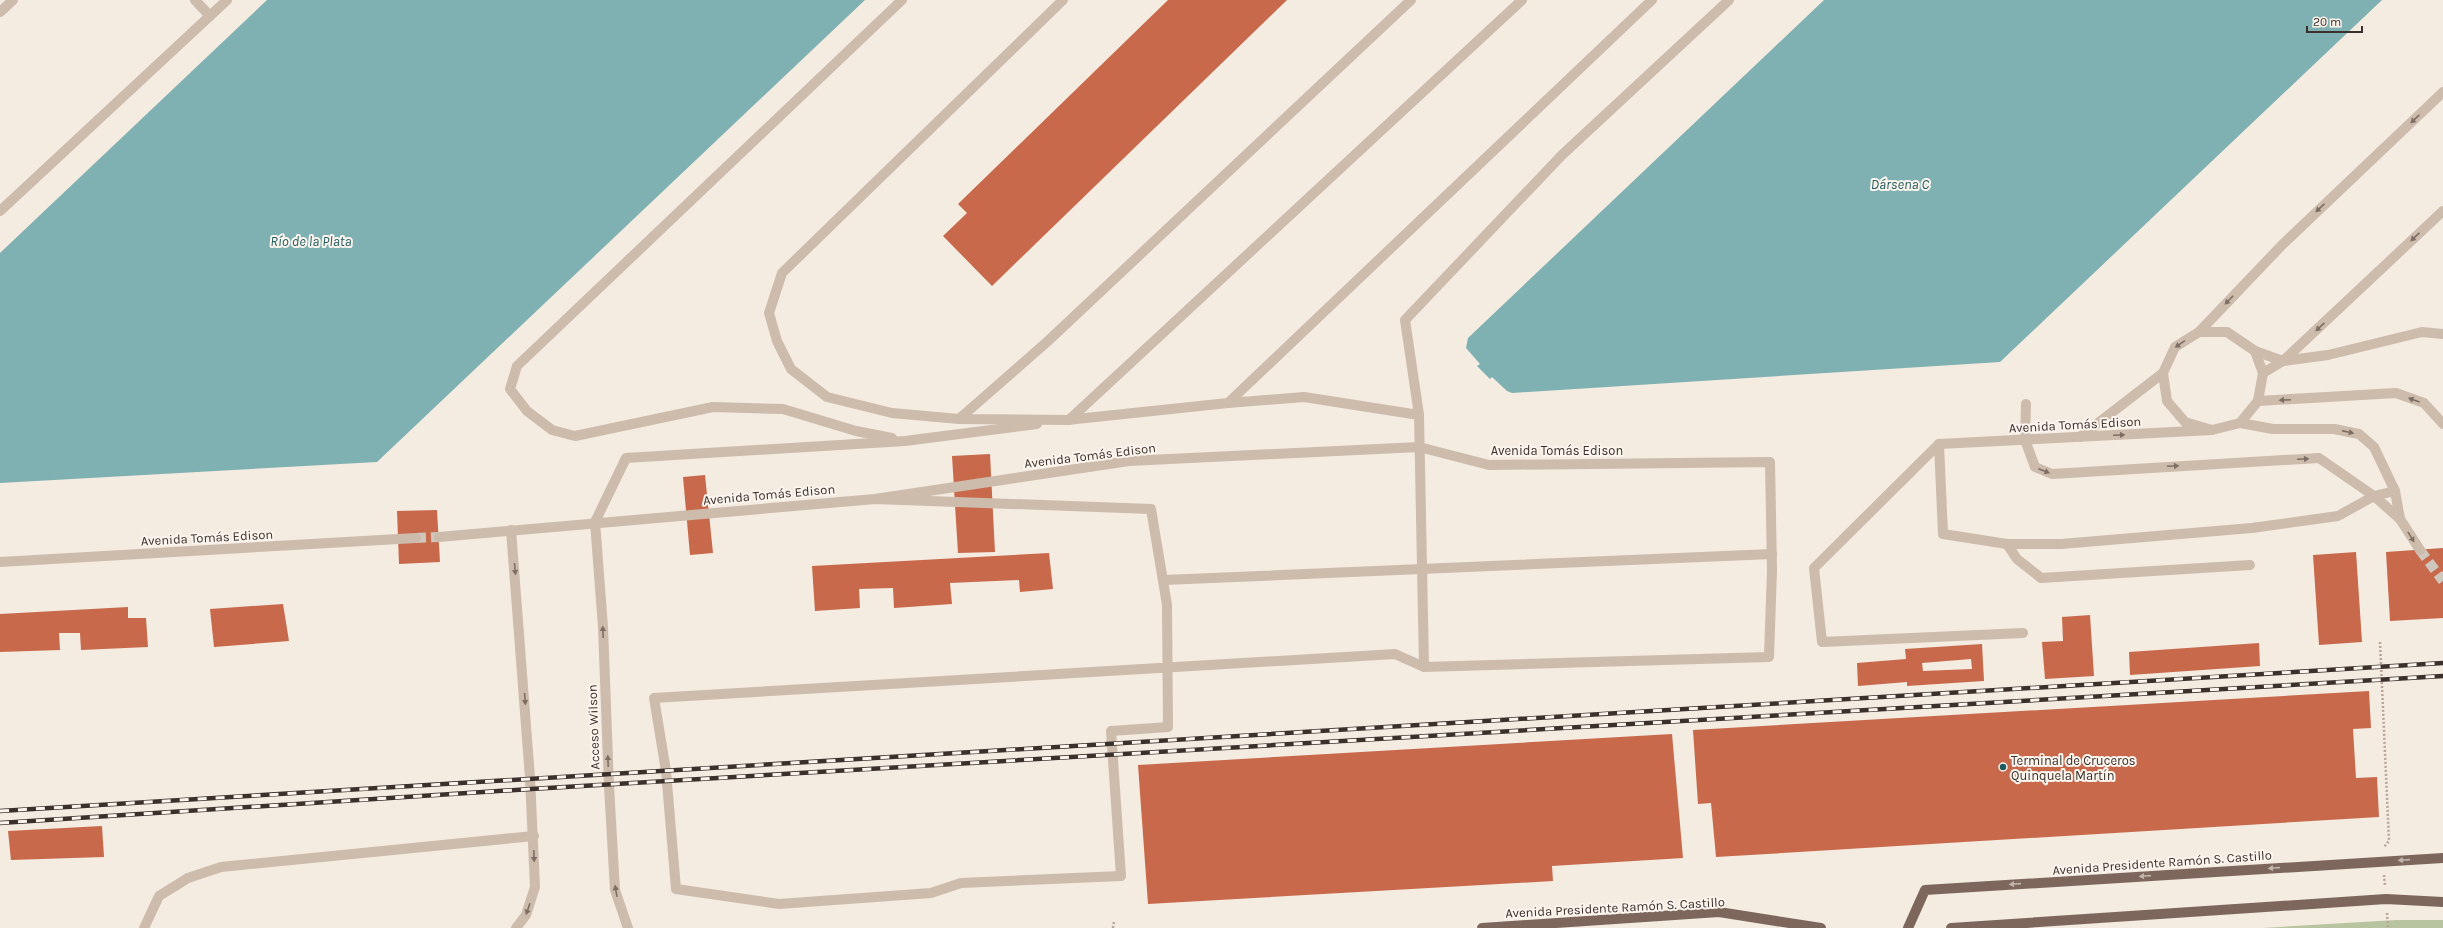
<svg xmlns="http://www.w3.org/2000/svg" width="2443" height="928" font-family="Karla,sans-serif">
<rect width="100%" height="100%" fill="#f4ebe1"/>
<!-- green -->
<path fill="#b8c4a0" d="M 2396,920 L 2443,920 L 2443,928 L 2262,928 Z"/>
<!-- water -->
<g fill="#7fb0b2">
<path d="M 267,0 L 865,0 L 377,462 L 0,483 L 0,253 Z"/>
<path d="M 1824,0 L 2382,0 L 2000,362 L 1512,393 L 1507,391 L 1492,377 L 1490,379 L 1477,366 L 1480,364 L 1466,348 L 1468,338 Z"/>
</g>
<!-- building -->
<g fill="#c8694b" fill-rule="evenodd">
<path d="M 1168,0 L 1287,0 L 992,286 L 943,236 L 967,213 L 958,204 Z"/>
<path d="M 990,454 L 995,552 L 958,553 L 952,456 Z"/>
<path d="M 705,475 L 713,553 L 690,555 L 683,477 Z"/>
<path d="M 437,510 L 440,562 L 399,564 L 397,511 Z"/>
<path d="M 2443,548 L 2443,618 L 2390,621 L 2386,552 Z"/>
<path d="M 2356,552 L 2362,642 L 2319,645 L 2313,555 Z"/>
<path d="M 1049,553 L 1053,589 L 1020,592 L 1019,580 L 950,583 L 952,604 L 894,608 L 893,588 L 859,589 L 860,608 L 815,611 L 812,566 Z"/>
<path d="M 283,604 L 289,641 L 214,647 L 210,609 Z"/>
<path d="M 128,607 L 128,618 L 146,618 L 148,647 L 81,650 L 80,633 L 59,633 L 60,650 L 0,652 L 0,614 Z"/>
<path d="M 2090,615 L 2094,676 L 2045,679 L 2042,642 L 2063,641 L 2062,617 Z"/>
<path d="M 2259,643 L 2260,666 L 2130,675 L 2129,652 Z"/>
<path d="M 1982,644 L 1984,681 L 1907,686 L 1907,682 L 1858,686 L 1857,663 L 1906,659 L 1905,649 ZM 1971,659 L 1972,669 L 1923,671 L 1922,663 Z"/>
<path d="M 2369,691 L 2371,728 L 2353,729 L 2356,778 L 2377,777 L 2379,817 L 1716,857 L 1711,803 L 1698,804 L 1693,730 Z"/>
<path d="M 1672,734 L 1683,858 L 1552,866 L 1553,881 L 1148,904 L 1138,765 Z"/>
<path d="M 102,826 L 104,857 L 11,860 L 8,831 Z"/>
</g>
<g fill="none" stroke-linecap="round" stroke-linejoin="round">
<!-- minor-tunnel -->
<g stroke="#cfc6bd" stroke-width="10" stroke-dasharray="10 5" stroke-linecap="butt">
<path d="M 416,538 L 439,537"/>
<path d="M 2420,550 L 2443,581"/>
</g>
<!-- path -->
<g stroke="#b9a596" stroke-width="2.5" stroke-dasharray="2 2" stroke-linecap="butt">
<path d="M 2380,642 L 2389,841 L 2384,847"/>
<path d="M 2384,875 L 2385,886"/>
<path d="M 2387,913 L 2388,928"/>
<path d="M 1113,928 L 1114,921"/>
</g>
<!-- minor -->
<g stroke="#cdbbac" stroke-width="10">
<path d="M 195,0 L 210,16"/>
<path d="M 1063,0 L 782,273 L 769,313 L 777,341 L 791,369 L 827,397 L 892,413 L 959,419 L 1069,420 L 1522,0"/>
<path d="M 0,12 L 13,0"/>
<path d="M 0,211 L 227,0"/>
<path d="M 2199,332 L 2283,244 L 2443,92"/>
<path d="M 2255,351 L 2283,361 L 2328,355 L 2422,332 L 2443,334"/>
<path d="M 2263,373 L 2283,361 L 2443,211"/>
<path d="M 2258,401 L 2396,393 L 2424,403 L 2443,424"/>
<path d="M 1228,403 L 1652,0"/>
<path d="M 2026,404 L 2025,440 L 2035,467 L 2052,474 L 2319,458 L 2374,496 L 2400,519"/>
<path d="M 959,419 L 1048,341 L 1411,0"/>
<path d="M 1067,420 L 1228,403 L 1304,397 L 1419,415"/>
<path d="M 2240,423 L 2273,429 L 2334,429 L 2359,434 L 2374,447 L 2395,491 L 2400,519 L 2420,550"/>
<path d="M 2080,437 L 2163,373"/>
<path d="M 892,438 L 856,431 L 783,409 L 713,407 L 575,436 L 552,430 L 527,411 L 510,389 L 517,366 L 902,0"/>
<path d="M 1939,444 L 2212,430 L 2240,423 L 2258,401 L 2263,373 L 2255,351 L 2227,332 L 2199,332 L 2175,347 L 2163,373 L 2167,401 L 2185,422 L 2212,430"/>
<path d="M 1939,444 L 1814,568 L 1822,642 L 2023,633"/>
<path d="M 1939,444 L 1943,534 L 2007,544 L 2017,559 L 2041,578 L 2250,565"/>
<path d="M 511,530 L 530,778 L 535,887 L 526,915 L 516,928"/>
<path d="M 439,537 L 875,499 L 1129,461 L 1419,447 L 1489,465 L 1770,462 L 1772,570 L 1769,657 L 1424,667 L 1395,654 L 654,698 L 666,771 L 676,889 L 779,904 L 931,893 L 961,883 L 1121,876 L 1111,731 L 1168,727 L 1167,605 L 1151,509 L 875,499"/>
<path d="M 2007,544 L 2061,544 L 2252,528 L 2338,516 L 2374,496 L 2395,491"/>
<path d="M 0,562 L 416,538"/>
<path d="M 1164,580 L 1772,554"/>
<path d="M 1424,667 L 1419,415 L 1405,320 L 1562,155 L 1729,0"/>
<path d="M 144,928 L 159,896 L 188,878 L 221,867 L 534,836"/>
<path d="M 628,928 L 615,890 L 609,786 L 603,627 L 595,522 L 626,458 L 905,441 L 1037,424"/>
</g>
<!-- major -->
<g stroke="#7d675c" stroke-width="10">
<path d="M 1482,928 L 1719,912 L 1821,928"/>
<path d="M 1908,928 L 1925,890 L 2443,858"/>
<path d="M 1951,928 L 2386,899 L 2443,902"/>
</g>
<defs>
<g id="rail">
<path d="M 0,811 L 2443,663"/>
<path d="M 0,823 L 531,789 L 2443,676"/>
</g>
</defs>
<!-- rail casing -->
<use href="#rail" stroke="#3b302b" stroke-width="4.5"/>
<!-- rail -->
<use href="#rail" stroke="#fbf5ee" stroke-width="3" stroke-dasharray="9" stroke-linecap="butt"/>
</g>
<!-- one-way arrows -->
<defs><path id="oneway-solid" d="M-6-.8H1V-3.2L6.5 0L1 3.2V.8H-6Z"/></defs>
<g fill="#7d6f65">
<use href="#oneway-solid" transform="translate(2415 119) rotate(137)"/>
<use href="#oneway-solid" transform="translate(2320 208) rotate(137)"/>
<use href="#oneway-solid" transform="translate(2415 237) rotate(137)"/>
<use href="#oneway-solid" transform="translate(2229 300) rotate(134)"/>
<use href="#oneway-solid" transform="translate(2320 327) rotate(137)"/>
<use href="#oneway-solid" transform="translate(2180 344) rotate(145)"/>
<use href="#oneway-solid" transform="translate(2285 400) rotate(177)"/>
<use href="#oneway-solid" transform="translate(2414 400) rotate(-160)"/>
<use href="#oneway-solid" transform="translate(2348 432) rotate(13)"/>
<use href="#oneway-solid" transform="translate(2119 435) rotate(-3)"/>
<use href="#oneway-solid" transform="translate(2303 459) rotate(-3)"/>
<use href="#oneway-solid" transform="translate(2173 466) rotate(-3)"/>
<use href="#oneway-solid" transform="translate(2044 471) rotate(21)"/>
<use href="#oneway-solid" transform="translate(2411 537) rotate(58)"/>
<use href="#oneway-solid" transform="translate(515 569) rotate(85)"/>
<use href="#oneway-solid" transform="translate(603 632) rotate(-92)"/>
<use href="#oneway-solid" transform="translate(525 699) rotate(86)"/>
<use href="#oneway-solid" transform="translate(608 761) rotate(-92)"/>
<use href="#oneway-solid" transform="translate(534 856) rotate(88)"/>
<use href="#oneway-solid" transform="translate(616 891) rotate(-100)"/>
<use href="#oneway-solid" transform="translate(528 909) rotate(109)"/>
</g>
<g fill="#c2b5ac">
<use href="#oneway-solid" transform="translate(2404 860) rotate(176)"/>
<use href="#oneway-solid" transform="translate(2274 868) rotate(176)"/>
<use href="#oneway-solid" transform="translate(2145 876) rotate(176)"/>
<use href="#oneway-solid" transform="translate(2015 884) rotate(176)"/>
</g>
<!-- markers -->
<circle fill="#1f5a5e" stroke="#fbf5ee" stroke-width="1.5" cx="2003" cy="767" r="4"/>
<g text-anchor="middle" stroke-width="4" stroke-linejoin="round" paint-order="stroke">
<!-- street labels -->
<g font-size="13" fill="#3b302b" stroke="#fbf5ee">
<text transform="translate(2075 424) rotate(-3)" y="5">Avenida Tomás Edison</text>
<text x="1557" y="455">Avenida Tomás Edison</text>
<text transform="translate(1090 455) rotate(-7)" y="5">Avenida Tomás Edison</text>
<text transform="translate(769 494) rotate(-5)" y="5">Avenida Tomás Edison</text>
<text transform="translate(207 537) rotate(-3)" y="5">Avenida Tomás Edison</text>
<text transform="translate(593 727) rotate(-92)" y="5">Acceso Wilson</text>
<text transform="translate(2162 862) rotate(-4)" y="5">Avenida Presidente Ramón S. Castillo</text>
<text transform="translate(1615 907) rotate(-3)" y="5">Avenida Presidente Ramón S. Castillo</text>
</g>
<!-- poi labels -->
<g font-size="13" fill="#3b302b" stroke="#fbf5ee" text-anchor="start">
<text x="2011" y="765">Terminal de Cruceros<tspan x="2011" dy="15">Quinquela Martín</tspan></text>
</g>
<!-- water labels -->
<g font-size="14" font-style="italic" fill="#1f5a5e" stroke="#fbf5ee">
<text x="1900" y="189">Dársena C</text>
<text x="311" y="246">Río de la Plata</text>
</g>
</g>
<!-- scale -->
<path d="M2307 26v6h55v-6" fill="none" stroke="#3b302b" stroke-width="2"/>
<text x="2313" y="26" font-size="12" fill="#3b302b" stroke="#fbf5ee" stroke-width="3" paint-order="stroke">20 m</text>
</svg>
